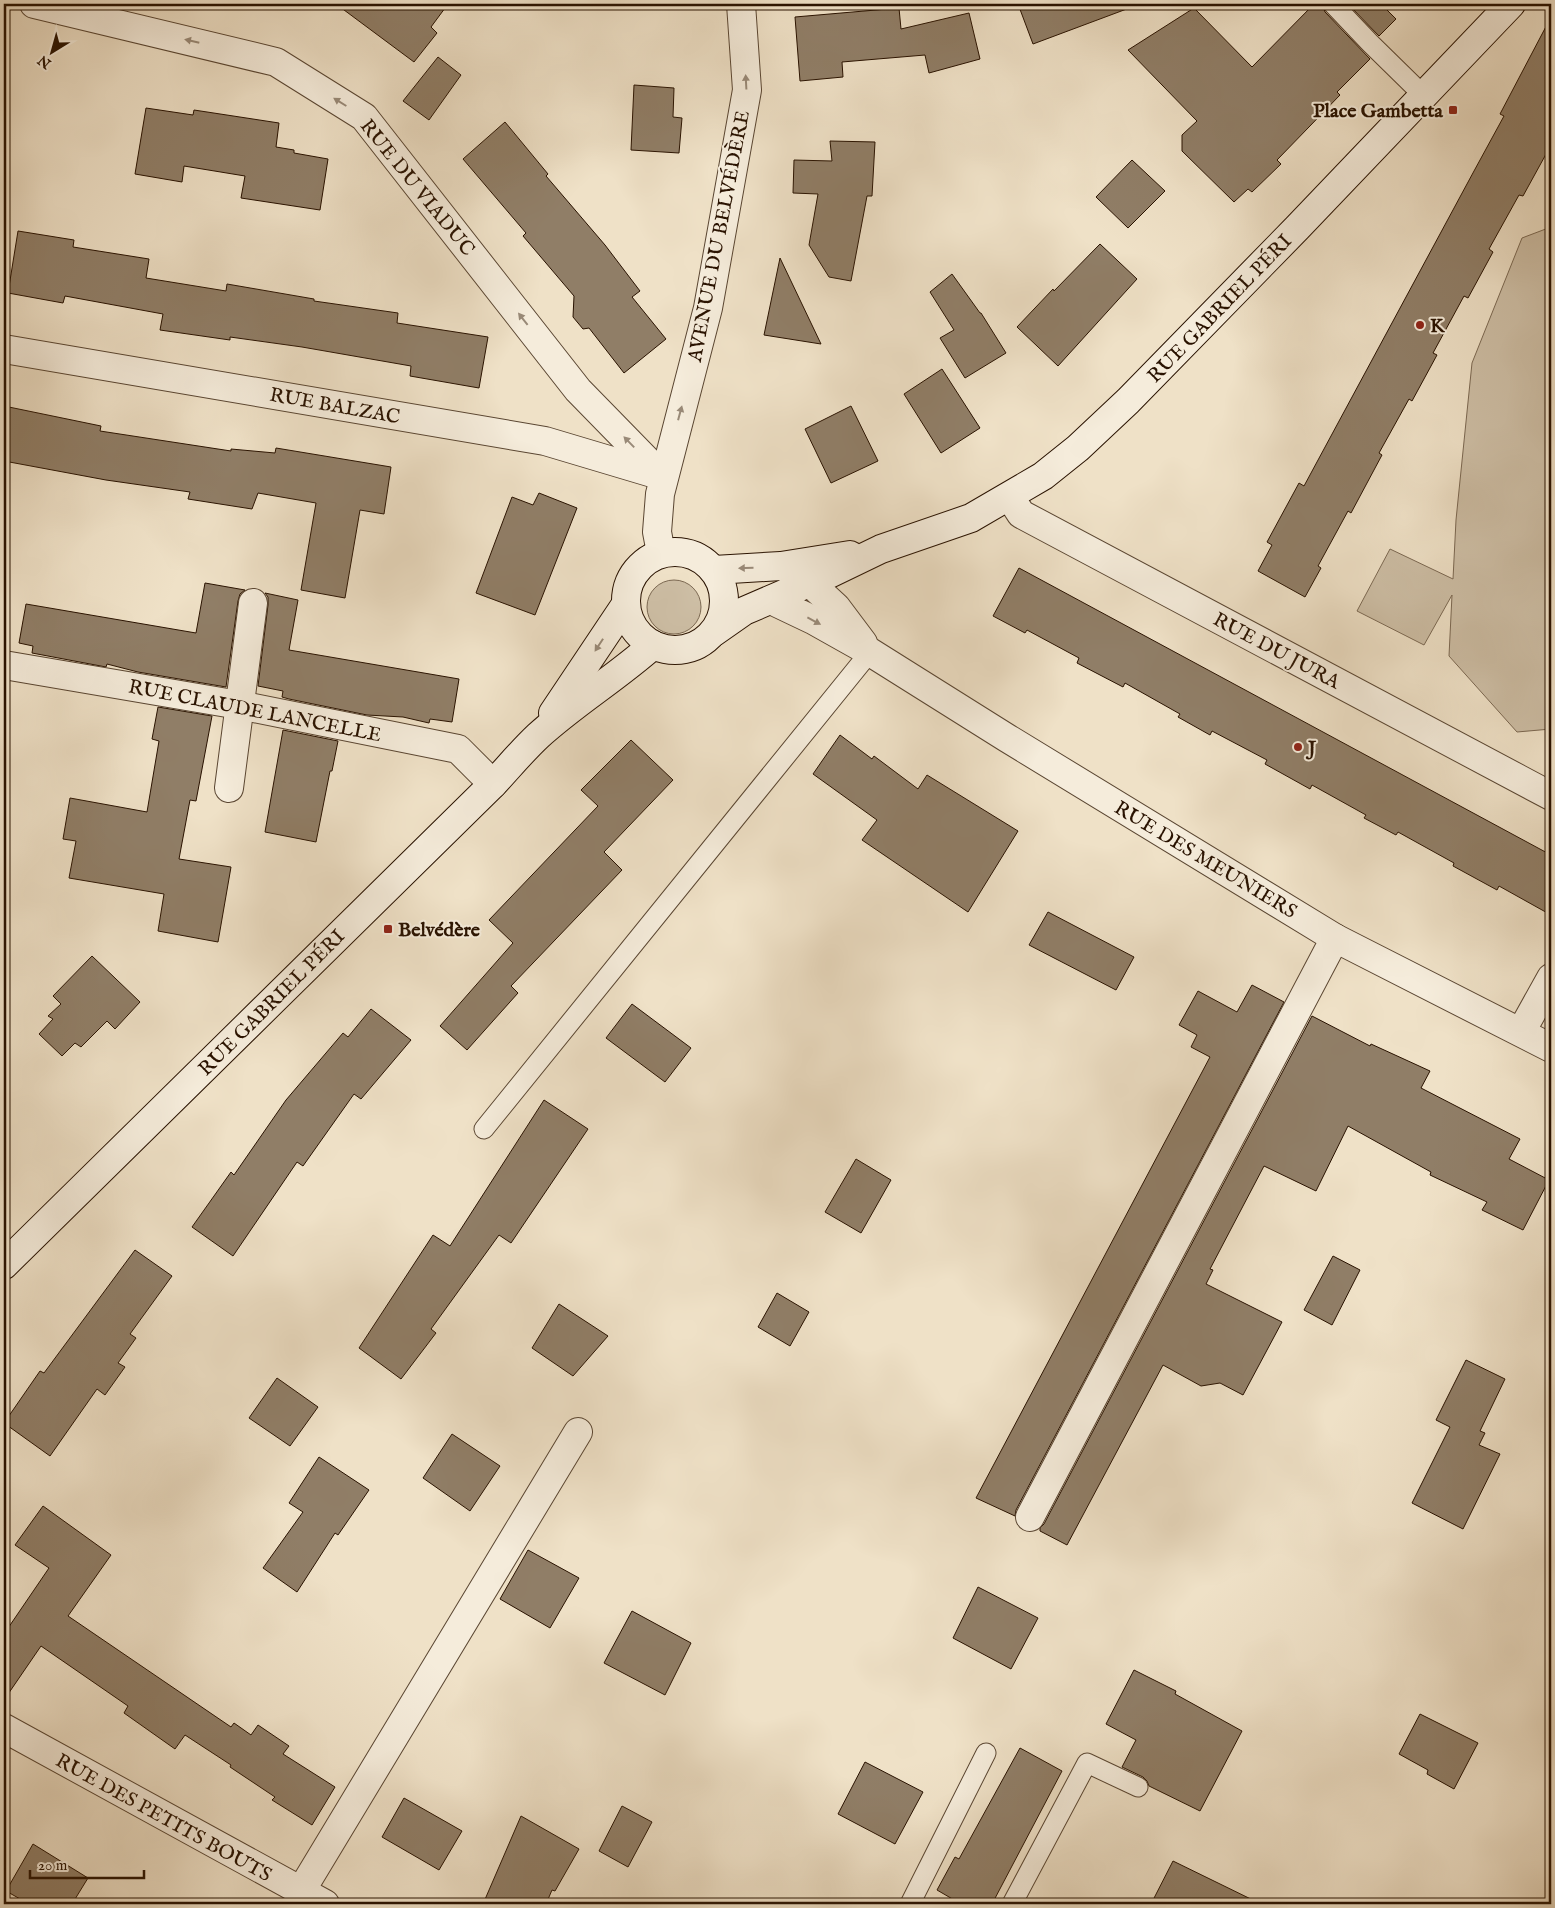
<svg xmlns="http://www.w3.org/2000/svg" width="1555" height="1908" font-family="'IM FELL English',serif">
<rect width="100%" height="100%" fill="#efe1c7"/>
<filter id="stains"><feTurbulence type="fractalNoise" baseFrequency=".004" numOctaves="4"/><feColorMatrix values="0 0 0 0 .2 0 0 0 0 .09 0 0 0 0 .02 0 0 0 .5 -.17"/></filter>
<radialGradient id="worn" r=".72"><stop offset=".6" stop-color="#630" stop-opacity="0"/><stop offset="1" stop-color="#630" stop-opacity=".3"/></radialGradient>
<!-- green -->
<g fill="#cdbea5" stroke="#7b6852">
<path d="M 1551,227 L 1551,729 L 1517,732 L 1449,656 L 1452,595 L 1424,645 L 1357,611 L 1390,549 L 1453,579 L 1456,520 L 1472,363 L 1522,238 Z"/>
<circle cx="674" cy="607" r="27"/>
</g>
<!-- building -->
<g fill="#907e67" stroke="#291200">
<path d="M 336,4 L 448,4 L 431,27 L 437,33 L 414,62 Z"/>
<path d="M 1018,4 L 1132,4 L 1132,7 L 1033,44 Z"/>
<path d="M 1314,4 L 1322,4 L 1325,12 L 1370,59 L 1337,92 L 1340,95 L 1277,160 L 1281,164 L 1252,192 L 1248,189 L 1234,202 L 1182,151 L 1182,135 L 1197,121 L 1128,50 L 1194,8 L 1252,67 Z"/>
<path d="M 1348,4 L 1381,4 L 1396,19 L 1379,36 Z"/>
<path d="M 899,8 L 901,29 L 969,13 L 980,59 L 929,73 L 925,55 L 842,62 L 843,77 L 800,81 L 795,17 Z"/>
<path d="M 1551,17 L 1551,145 L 1523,196 L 1519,195 L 1489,249 L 1493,252 L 1468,298 L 1464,296 L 1433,353 L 1437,355 L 1412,401 L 1409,399 L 1379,453 L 1382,455 L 1351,513 L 1348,511 L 1318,566 L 1321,568 L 1305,597 L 1258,571 L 1272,545 L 1267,542 L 1299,483 L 1304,486 L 1474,171 L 1504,116 L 1500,114 Z"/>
<path d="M 438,57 L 461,75 L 429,120 L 403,101 Z"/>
<path d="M 634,85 L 674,88 L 673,117 L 682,118 L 679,153 L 631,150 Z"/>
<path d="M 146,108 L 193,115 L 194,110 L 279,123 L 276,147 L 294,150 L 294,153 L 328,159 L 320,210 L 241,198 L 245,176 L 184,166 L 182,182 L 135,174 Z"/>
<path d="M 505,122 L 548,174 L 546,176 L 605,245 L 640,291 L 632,297 L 666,339 L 624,373 L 589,328 L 583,329 L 573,317 L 574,296 L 523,236 L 526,233 L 463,159 Z"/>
<path d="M 830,141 L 875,142 L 872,196 L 867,196 L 851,281 L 829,277 L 809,245 L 818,194 L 793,193 L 794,160 L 832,161 Z"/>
<path d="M 1132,160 L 1165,191 L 1128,228 L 1096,197 Z"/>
<path d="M 18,231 L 74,240 L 73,247 L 149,259 L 146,278 L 226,291 L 227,284 L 314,299 L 314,301 L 398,313 L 397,323 L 488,337 L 479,388 L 410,376 L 411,366 L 302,347 L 230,337 L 230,340 L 160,330 L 163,314 L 65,296 L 63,303 L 8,293 Z"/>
<path d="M 1100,244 L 1137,279 L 1058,366 L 1017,327 L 1053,289 L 1054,291 Z"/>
<path d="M 780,258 L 821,344 L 764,335 Z"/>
<path d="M 952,274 L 980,313 L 981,313 L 1006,353 L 965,378 L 940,338 L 954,330 L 930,292 Z"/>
<path d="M 942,369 L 980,428 L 941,453 L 904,394 Z"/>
<path d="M 4,406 L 101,426 L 100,431 L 231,451 L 231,449 L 275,453 L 276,448 L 391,467 L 384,514 L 360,510 L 345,598 L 301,590 L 316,503 L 258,493 L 252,509 L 188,499 L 190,492 L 106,480 L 4,461 Z"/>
<path d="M 851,406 L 878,461 L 831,483 L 805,429 Z"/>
<path d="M 539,493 L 577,508 L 535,615 L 476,593 L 512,497 L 533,505 Z"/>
<path d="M 1019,568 L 1551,855 L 1551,915 L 1499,886 L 1497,890 L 1453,866 L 1454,863 L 1398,832 L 1396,835 L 1364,818 L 1366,815 L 1312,785 L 1310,789 L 1265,764 L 1267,760 L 1212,731 L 1210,735 L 1178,717 L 1180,714 L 1125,683 L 1123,687 L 1077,663 L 1079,658 L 1027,630 L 1025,633 L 993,616 Z"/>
<path d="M 205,583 L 245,590 L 240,594 L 238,601 L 226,687 L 138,672 L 107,664 L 106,667 L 32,653 L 33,646 L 19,643 L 26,604 L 196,633 Z"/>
<path d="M 265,593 L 298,600 L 289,650 L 459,679 L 452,722 L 430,719 L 429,723 L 403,717 L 367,715 L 289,699 L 282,697 L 283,691 L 258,686 L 268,605 L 268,597 Z"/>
<path d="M 158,707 L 212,716 L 196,801 L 190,800 L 179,859 L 231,867 L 218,942 L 158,931 L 164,894 L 69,878 L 76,841 L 63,839 L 70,798 L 147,812 L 159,741 L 152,739 Z"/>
<path d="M 283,730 L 338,741 L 332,771 L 330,771 L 316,842 L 265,832 Z"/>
<path d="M 840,735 L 872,759 L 874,756 L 918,789 L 927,775 L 1018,831 L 968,912 L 862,840 L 877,820 L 813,774 Z"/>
<path d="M 631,740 L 673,780 L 604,852 L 622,870 L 511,986 L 518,993 L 467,1050 L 440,1026 L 513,943 L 489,920 L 598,806 L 581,790 Z"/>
<path d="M 1048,912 L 1134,957 L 1116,990 L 1029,945 Z"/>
<path d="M 92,956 L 140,1002 L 115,1029 L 107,1021 L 81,1047 L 75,1043 L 62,1056 L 39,1034 L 53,1019 L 48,1016 L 61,1004 L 53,996 Z"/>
<path d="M 1252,985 L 1284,1002 L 1016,1510 L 1015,1516 L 976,1498 L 1210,1057 L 1191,1047 L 1197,1035 L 1179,1025 L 1198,991 L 1237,1012 Z"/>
<path d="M 632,1004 L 691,1048 L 665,1082 L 606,1038 Z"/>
<path d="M 371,1009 L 411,1040 L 361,1099 L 354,1094 L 303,1166 L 297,1162 L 233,1256 L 192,1227 L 231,1172 L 234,1175 L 286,1100 L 343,1033 L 348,1037 Z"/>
<path d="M 1312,1016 L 1370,1046 L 1371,1044 L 1430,1071 L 1421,1088 L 1520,1139 L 1509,1159 L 1549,1180 L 1523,1230 L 1482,1210 L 1487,1202 L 1430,1175 L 1431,1172 L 1348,1126 L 1316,1191 L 1264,1166 L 1210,1269 L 1213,1270 L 1206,1284 L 1282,1322 L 1243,1395 L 1220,1383 L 1201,1386 L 1163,1365 L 1067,1545 L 1040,1531 L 1040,1528 L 1044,1524 Z"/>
<path d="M 544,1100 L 588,1129 L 511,1243 L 499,1235 L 431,1329 L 436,1333 L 401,1379 L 359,1348 L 433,1235 L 450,1246 Z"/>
<path d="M 856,1159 L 891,1180 L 861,1233 L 825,1212 Z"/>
<path d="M 135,1250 L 172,1276 L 130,1334 L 136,1338 L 118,1363 L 125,1367 L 105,1395 L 97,1389 L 50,1456 L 4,1423 L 40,1371 L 44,1373 Z"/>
<path d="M 1333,1256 L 1360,1270 L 1332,1325 L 1304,1310 Z"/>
<path d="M 777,1293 L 809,1312 L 790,1346 L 758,1327 Z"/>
<path d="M 559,1304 L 608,1336 L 573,1376 L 532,1348 Z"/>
<path d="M 1466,1360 L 1505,1379 L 1480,1431 L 1485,1433 L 1479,1445 L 1500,1454 L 1463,1529 L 1412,1503 L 1450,1427 L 1436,1420 Z"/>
<path d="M 277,1378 L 318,1407 L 290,1446 L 249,1418 Z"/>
<path d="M 452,1434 L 500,1466 L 470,1511 L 423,1478 Z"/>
<path d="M 319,1457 L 369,1490 L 338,1535 L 335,1533 L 297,1592 L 263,1568 L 303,1512 L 289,1503 Z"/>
<path d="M 43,1506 L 111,1555 L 68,1616 L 231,1727 L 234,1723 L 251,1735 L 258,1725 L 289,1746 L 283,1754 L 335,1787 L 312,1825 L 272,1800 L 275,1797 L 230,1767 L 231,1765 L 185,1735 L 175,1749 L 124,1713 L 128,1706 L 41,1646 L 4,1700 L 4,1634 L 49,1568 L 15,1545 Z"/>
<path d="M 528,1550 L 579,1578 L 550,1628 L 500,1599 Z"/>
<path d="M 978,1587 L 1038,1618 L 1011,1669 L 953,1638 Z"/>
<path d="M 632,1611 L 691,1643 L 665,1695 L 604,1663 Z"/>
<path d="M 1134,1670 L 1176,1691 L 1175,1694 L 1242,1731 L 1200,1811 L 1149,1786 L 1147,1781 L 1143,1777 L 1122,1767 L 1136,1740 L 1106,1724 Z"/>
<path d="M 1420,1714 L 1478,1743 L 1454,1789 L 1427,1774 L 1428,1770 L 1399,1754 Z"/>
<path d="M 1020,1748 L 1062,1771 L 992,1904 L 961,1904 L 937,1890 L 955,1857 L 959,1859 Z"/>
<path d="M 865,1762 L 923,1792 L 895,1844 L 838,1814 Z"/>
<path d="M 404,1798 L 462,1831 L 439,1870 L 382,1837 Z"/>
<path d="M 622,1806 L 652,1822 L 628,1867 L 599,1851 Z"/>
<path d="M 521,1816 L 579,1849 L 555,1891 L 552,1890 L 546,1904 L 483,1904 Z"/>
<path d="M 33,1844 L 88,1878 L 72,1904 L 29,1904 L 6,1891 Z"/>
<path d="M 1173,1861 L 1261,1904 L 1151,1904 Z"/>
</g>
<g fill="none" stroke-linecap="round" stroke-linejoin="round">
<defs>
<g id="lane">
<path d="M 1333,4 L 1370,43 L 1423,95"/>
<path d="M 484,1129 L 870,652"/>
<path d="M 910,1904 L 986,1753"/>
<path d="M 1012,1904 L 1087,1763 L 1138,1787"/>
</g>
<g id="street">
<path d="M 34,4 L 276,62 L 364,117 L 578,390 L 663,477"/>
<path d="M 4,349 L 545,441 L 659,475"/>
<path d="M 1010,497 L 1021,514 L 1551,796"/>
<path d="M 661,553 L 657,532 L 660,494 L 708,308 L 747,90 L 741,4"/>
<path d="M 790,571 L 810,583 L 836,607 L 863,643"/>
<path d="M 771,600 L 813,620 L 870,652 L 1007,738 L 1335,938 L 1551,1048"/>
<path d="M 4,665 L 239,705 L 458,749 L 493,784"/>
<path d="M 229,788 L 253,603"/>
<path d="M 1521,1032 L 1551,978"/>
<path d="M 1030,1517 L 1335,938"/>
<path d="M 4,1728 L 325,1904"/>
<path d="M 301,1891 L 578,1432"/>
</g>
<g id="secondary">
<circle cx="675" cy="601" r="49"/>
<path d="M 714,570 L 781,566 L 850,555"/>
<path d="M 714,632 L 744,611 L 823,577 L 881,549 L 971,518 L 1043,476 L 1078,448 L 1128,401 L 1297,228 L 1511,4"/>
<path d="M 553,713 L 626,604"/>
<path d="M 4,1265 L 493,784 C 508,768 522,751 538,736 C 574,703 616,678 653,645"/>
</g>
</defs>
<!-- lane casing -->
<use href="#lane" stroke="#5a4632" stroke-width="21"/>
<!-- street casing -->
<use href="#street" stroke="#5a4632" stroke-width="30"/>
<!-- secondary casing -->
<use href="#secondary" stroke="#291200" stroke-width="30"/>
<!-- lane -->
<use href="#lane" stroke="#f5ecdb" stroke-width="19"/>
<!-- street -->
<use href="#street" stroke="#f5ecdb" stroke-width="28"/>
<!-- secondary -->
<use href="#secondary" stroke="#f5ecdb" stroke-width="28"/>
</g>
<!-- one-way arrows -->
<defs><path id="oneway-solid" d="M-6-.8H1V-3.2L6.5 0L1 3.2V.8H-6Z" transform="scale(1.25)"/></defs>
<g fill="#998a78">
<use href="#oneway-solid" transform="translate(192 41) rotate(-167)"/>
<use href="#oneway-solid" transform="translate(746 82) rotate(-93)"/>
<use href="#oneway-solid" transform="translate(340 102) rotate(-148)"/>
<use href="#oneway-solid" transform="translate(523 319) rotate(-128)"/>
<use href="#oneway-solid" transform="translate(680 413) rotate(-75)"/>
<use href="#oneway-solid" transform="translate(629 442) rotate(-134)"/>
<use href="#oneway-solid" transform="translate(746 568) rotate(179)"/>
<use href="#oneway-solid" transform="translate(814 621) rotate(28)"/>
<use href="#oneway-solid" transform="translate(599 645) rotate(123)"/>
</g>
<!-- markers -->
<g fill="#8f2418" stroke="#f5ecdb" stroke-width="2">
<rect x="1448" y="105" width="10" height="10" rx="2.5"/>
<circle cx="1420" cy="325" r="5"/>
<circle cx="1298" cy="747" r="5"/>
<rect x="383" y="924" width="10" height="10" rx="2.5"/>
</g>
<g text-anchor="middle" stroke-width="4" stroke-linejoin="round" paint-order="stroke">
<!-- poi labels -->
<g font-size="20" font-weight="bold" fill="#291200" stroke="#f5ecdb" text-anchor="start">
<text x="1443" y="117" text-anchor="end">Place Gambetta</text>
<text x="1430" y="332">K</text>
<text x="1308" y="754">J</text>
<text x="398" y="936">Belvédère</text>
</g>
<!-- street labels -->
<g font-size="20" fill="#291200" stroke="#f5ecdb">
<text transform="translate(418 187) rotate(51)" y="7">RUE DU VIADUC</text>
<text transform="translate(718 236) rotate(-79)" y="7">AVENUE DU BELVÉDÈRE</text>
<text transform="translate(1219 308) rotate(-46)" y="7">RUE GABRIEL PÉRI</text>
<text transform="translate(335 405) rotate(10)" y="7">RUE BALZAC</text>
<text transform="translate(1277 650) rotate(28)" y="7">RUE DU JURA</text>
<text transform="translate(255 710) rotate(11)" y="7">RUE CLAUDE LANCELLE</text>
<text transform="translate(1206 859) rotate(31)" y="7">RUE DES MEUNIERS</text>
<text transform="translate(271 1002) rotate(-45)" y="7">RUE GABRIEL PÉRI</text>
<text transform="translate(164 1817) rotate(29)" y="7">RUE DES PETITS BOUTS</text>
</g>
</g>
<!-- margin -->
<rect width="1555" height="1908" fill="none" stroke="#efe1c7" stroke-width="20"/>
<rect x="5" y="5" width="1545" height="1898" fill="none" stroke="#291200" stroke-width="2.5"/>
<rect x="10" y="10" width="1535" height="1888" fill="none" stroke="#291200"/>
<!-- north arrow -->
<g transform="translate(52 52) rotate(217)" stroke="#f5ecdb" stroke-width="4" paint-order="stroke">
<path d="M0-4L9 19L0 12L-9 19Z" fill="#291200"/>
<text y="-8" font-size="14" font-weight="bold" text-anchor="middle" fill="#291200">N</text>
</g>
<!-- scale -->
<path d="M30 1870v8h114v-8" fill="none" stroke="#291200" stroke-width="2.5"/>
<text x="38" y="1870" font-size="15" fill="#291200" stroke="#f5ecdb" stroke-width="4" paint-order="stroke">20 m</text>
<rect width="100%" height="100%" filter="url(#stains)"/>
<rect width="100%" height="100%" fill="url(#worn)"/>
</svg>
